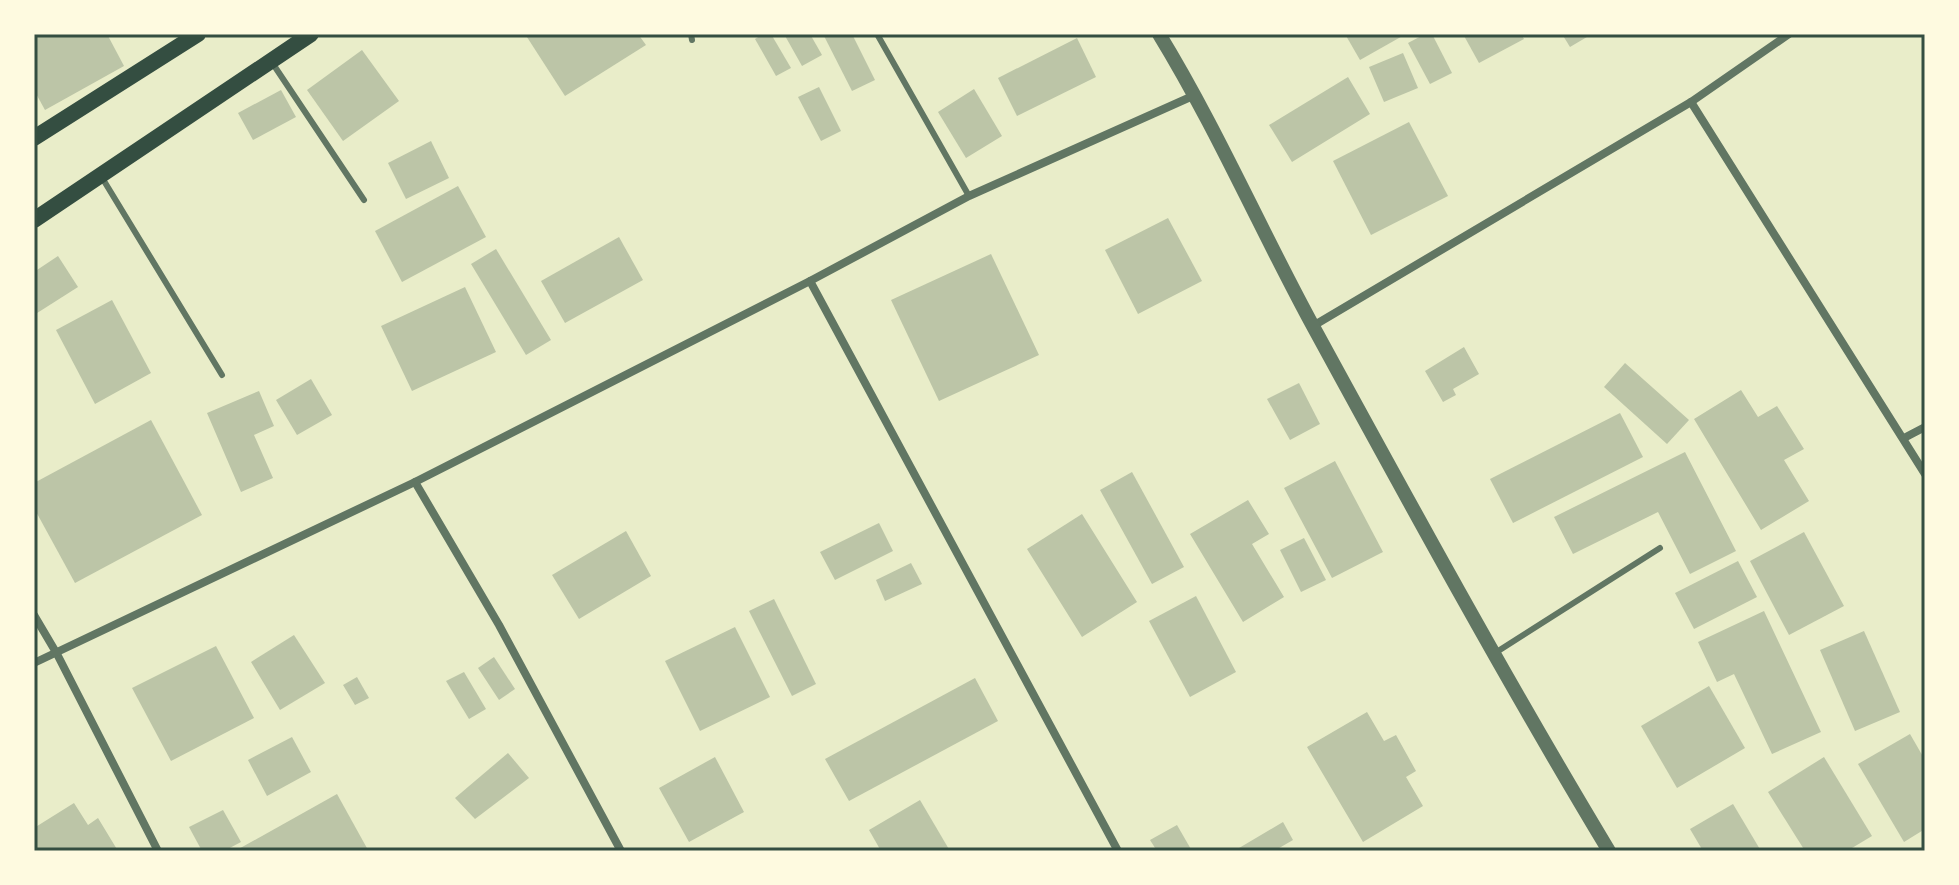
<svg xmlns="http://www.w3.org/2000/svg" width="1959" height="885" font-family="'Zilla Slab',serif">
<rect width="100%" height="100%" fill="#e9edc9"/>
<!-- building -->
<g fill="#bcc5a7">
<path d="M 34,34 L 107,34 L 124,66 L 45,110 L 34,90 Z"/>
<path d="M 525,34 L 638,34 L 646,45 L 565,96 Z"/>
<path d="M 763,34 L 771,34 L 791,68 L 776,76 L 755,39 Z"/>
<path d="M 784,34 L 810,34 L 822,55 L 802,66 Z"/>
<path d="M 823,34 L 852,34 L 875,80 L 852,91 Z"/>
<path d="M 1345,34 L 1406,34 L 1360,60 Z"/>
<path d="M 1425,34 L 1432,34 L 1452,73 L 1430,84 L 1408,43 Z"/>
<path d="M 1463,34 L 1521,34 L 1524,39 L 1479,63 Z"/>
<path d="M 1562,34 L 1592,34 L 1570,47 Z"/>
<path d="M 1077,38 L 1096,77 L 1017,116 L 998,78 Z"/>
<path d="M 362,50 L 399,101 L 343,141 L 307,90 Z"/>
<path d="M 1403,53 L 1418,88 L 1384,102 L 1369,67 Z"/>
<path d="M 1348,77 L 1370,114 L 1292,162 L 1269,125 Z"/>
<path d="M 819,87 L 841,131 L 821,141 L 798,97 Z"/>
<path d="M 974,89 L 1002,136 L 966,158 L 938,112 Z"/>
<path d="M 281,90 L 296,117 L 253,140 L 238,113 Z"/>
<path d="M 1409,122 L 1448,196 L 1371,235 L 1333,161 Z"/>
<path d="M 431,141 L 449,178 L 406,199 L 388,163 Z"/>
<path d="M 458,186 L 486,237 L 402,282 L 375,231 Z"/>
<path d="M 1168,218 L 1202,281 L 1138,314 L 1105,250 Z"/>
<path d="M 619,237 L 643,280 L 565,323 L 541,281 Z"/>
<path d="M 496,249 L 551,340 L 526,355 L 471,264 Z"/>
<path d="M 991,254 L 1039,355 L 939,401 L 891,300 Z"/>
<path d="M 58,256 L 78,287 L 34,315 L 34,272 Z"/>
<path d="M 465,287 L 496,352 L 412,391 L 381,326 Z"/>
<path d="M 112,300 L 151,373 L 95,404 L 56,330 Z"/>
<path d="M 1464,347 L 1479,374 L 1453,389 L 1456,395 L 1443,402 L 1425,371 Z"/>
<path d="M 1625,363 L 1689,420 L 1667,444 L 1604,387 Z"/>
<path d="M 311,379 L 332,415 L 297,435 L 276,400 Z"/>
<path d="M 1299,383 L 1320,424 L 1290,440 L 1267,399 Z"/>
<path d="M 1741,390 L 1758,417 L 1777,406 L 1804,449 L 1784,460 L 1809,501 L 1761,530 L 1694,419 Z"/>
<path d="M 259,391 L 274,426 L 254,435 L 273,478 L 241,492 L 207,413 Z"/>
<path d="M 1620,413 L 1643,457 L 1513,523 L 1490,479 Z"/>
<path d="M 151,420 L 202,515 L 75,583 L 34,508 L 34,483 Z"/>
<path d="M 1685,452 L 1736,551 L 1690,574 L 1658,512 L 1573,554 L 1554,517 Z"/>
<path d="M 1335,461 L 1383,552 L 1332,578 L 1284,488 Z"/>
<path d="M 1132,472 L 1184,567 L 1152,584 L 1100,490 Z"/>
<path d="M 1248,500 L 1269,534 L 1252,544 L 1284,597 L 1243,622 L 1190,534 Z"/>
<path d="M 1082,514 L 1137,602 L 1082,637 L 1027,549 Z"/>
<path d="M 879,523 L 893,551 L 835,580 L 820,552 Z"/>
<path d="M 626,531 L 651,576 L 579,619 L 552,575 Z"/>
<path d="M 1804,532 L 1844,606 L 1789,635 L 1750,561 Z"/>
<path d="M 1304,538 L 1326,580 L 1301,592 L 1280,550 Z"/>
<path d="M 1738,561 L 1757,597 L 1694,629 L 1675,593 Z"/>
<path d="M 911,563 L 922,584 L 885,601 L 876,580 Z"/>
<path d="M 1196,596 L 1236,672 L 1190,697 L 1149,621 Z"/>
<path d="M 774,599 L 816,684 L 792,696 L 749,611 Z"/>
<path d="M 1764,611 L 1821,732 L 1772,754 L 1734,674 L 1717,682 L 1698,642 Z"/>
<path d="M 735,627 L 770,697 L 700,731 L 665,661 Z"/>
<path d="M 1864,631 L 1900,712 L 1855,731 L 1820,650 Z"/>
<path d="M 294,635 L 325,683 L 280,710 L 251,662 Z"/>
<path d="M 216,646 L 254,718 L 171,761 L 132,688 Z"/>
<path d="M 494,657 L 515,689 L 499,700 L 478,668 Z"/>
<path d="M 464,672 L 486,709 L 469,719 L 446,681 Z"/>
<path d="M 357,677 L 369,698 L 355,705 L 343,685 Z"/>
<path d="M 975,678 L 998,721 L 849,801 L 825,759 Z"/>
<path d="M 1709,686 L 1745,748 L 1677,788 L 1641,726 Z"/>
<path d="M 1367,712 L 1384,741 L 1396,735 L 1416,771 L 1406,777 L 1423,806 L 1363,842 L 1307,747 Z"/>
<path d="M 1910,734 L 1925,760 L 1925,829 L 1904,842 L 1858,764 Z"/>
<path d="M 292,737 L 311,772 L 267,796 L 248,760 Z"/>
<path d="M 508,753 L 529,778 L 475,819 L 455,798 Z"/>
<path d="M 715,757 L 744,812 L 689,842 L 659,788 Z"/>
<path d="M 1824,757 L 1872,836 L 1847,851 L 1805,851 L 1768,792 Z"/>
<path d="M 337,794 L 368,850 L 235,851 Z"/>
<path d="M 920,800 L 950,851 L 881,851 L 869,830 Z"/>
<path d="M 74,803 L 88,825 L 98,818 L 118,851 L 37,851 L 34,847 L 34,828 Z"/>
<path d="M 1733,804 L 1761,851 L 1703,851 L 1690,829 Z"/>
<path d="M 223,810 L 241,842 L 224,851 L 202,851 L 189,827 Z"/>
<path d="M 1283,822 L 1293,840 L 1274,851 L 1234,851 Z"/>
<path d="M 1177,825 L 1192,851 L 1157,851 L 1150,840 Z"/>
</g>
<g fill="none" stroke-linecap="round" stroke-linejoin="round">
<!-- service -->
<g stroke="#617663" stroke-width="6">
<path d="M 691,34 L 692,40"/>
<path d="M 877,34 L 969,196"/>
<path d="M 273,64 L 364,200"/>
<path d="M 101,176 L 222,375"/>
<path d="M 1495,653 L 1660,548"/>
</g>
<!-- minor -->
<g stroke="#617663" stroke-width="8">
<path d="M 1691,102 L 1925,474"/>
<path d="M 810,281 L 1118,851"/>
<path d="M 1313,326 L 1691,102 L 1789,34"/>
<path d="M 1904,438 L 1925,427"/>
<path d="M 415,482 L 499,625 L 621,851"/>
<path d="M 34,615 L 57,654 L 158,851"/>
<path d="M 34,663 L 415,482 L 810,281 L 969,196 L 1195,95"/>
</g>
<!-- tertiary -->
<path stroke="#617663" stroke-width="14" d="M 1159,34 C 1217,129 1261,231 1314,328 C 1410,504 1506,680 1609,851"/>
<!-- secondary -->
<g stroke="#344e41" stroke-width="16">
<path d="M 34,138 L 198,34"/>
<path d="M 34,220 L 311,34"/>
</g>
</g>
<!-- border -->
<rect width="1959" height="885" fill="none" stroke="#fefae0" stroke-width="72"/>
<rect x="36" y="36" width="1887" height="813" fill="none" stroke="#344e41" stroke-width="3"/>
</svg>
